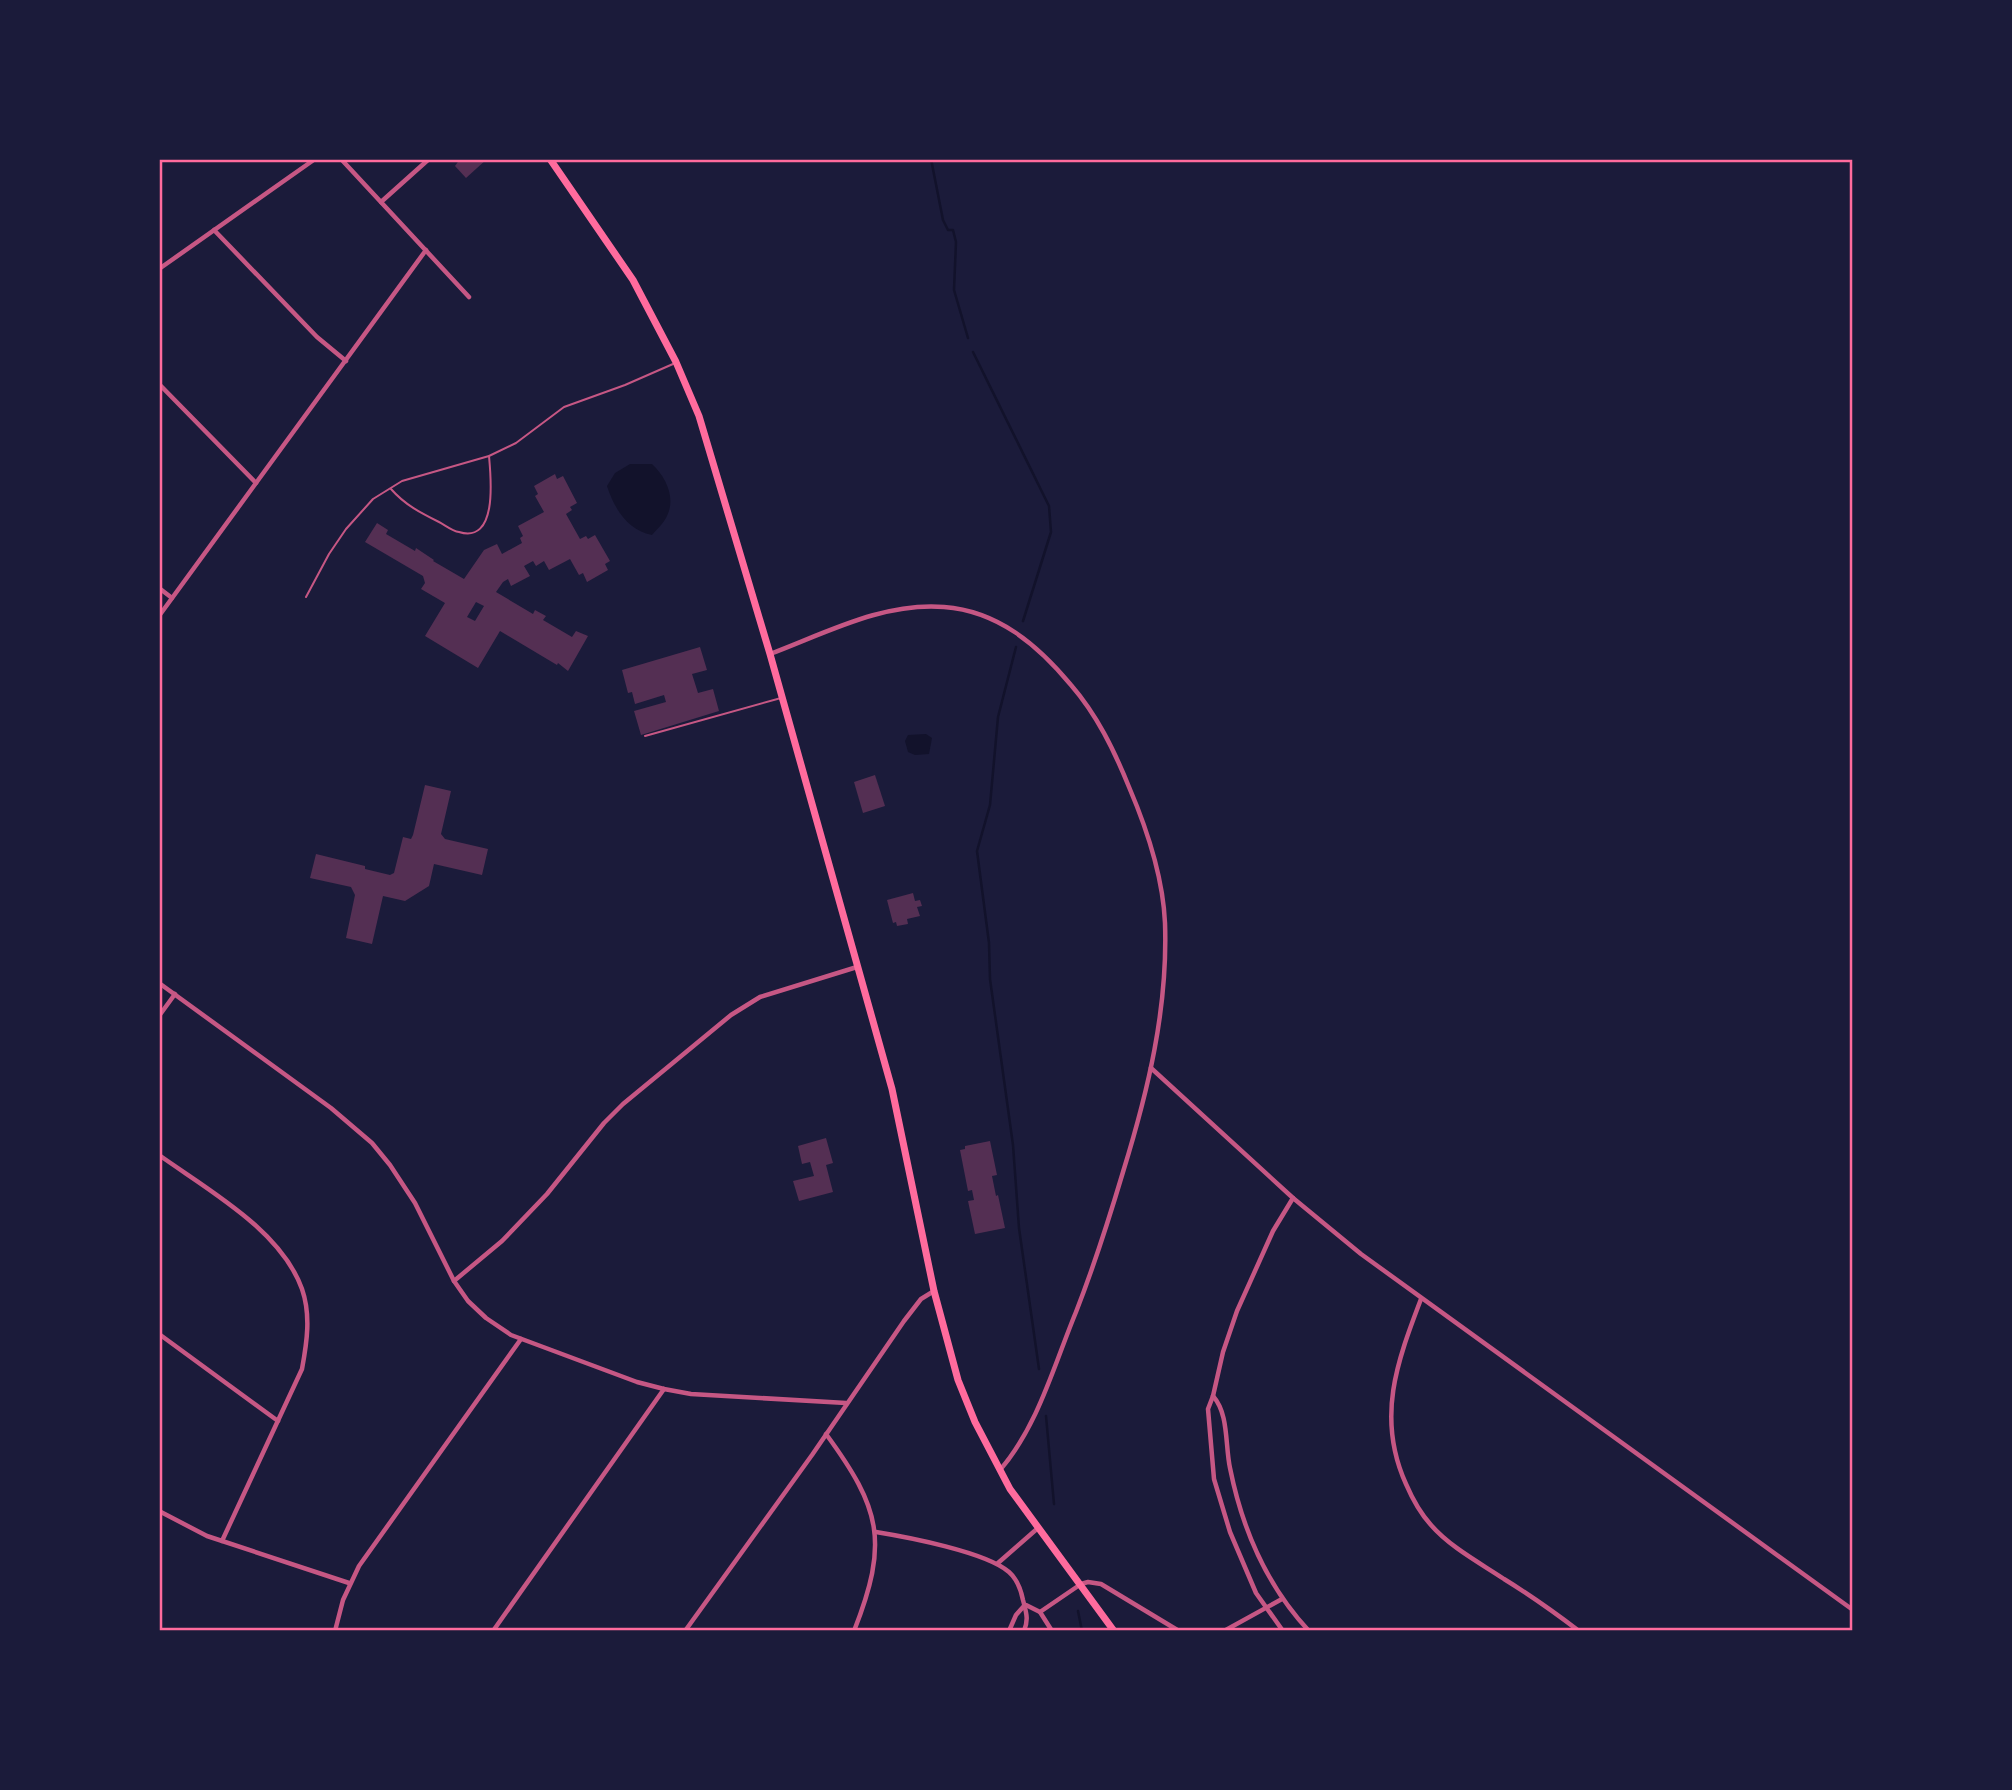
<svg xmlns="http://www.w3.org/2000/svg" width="2012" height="1790" font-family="'Noto Serif',serif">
<rect width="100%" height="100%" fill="#1b1b3a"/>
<!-- water -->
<g fill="#12122b">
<path d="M 630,464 L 652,464 C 666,477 676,498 667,516 C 664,523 657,529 652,535 C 627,530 614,508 607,486 L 615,473 Z"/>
<path d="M 926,734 L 932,738 L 929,754 L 915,755 L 908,752 L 905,741 L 908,735 Z"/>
</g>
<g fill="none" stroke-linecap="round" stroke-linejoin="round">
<!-- stream -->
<g stroke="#12122b" stroke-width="2.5">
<path d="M 931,159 L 943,220 L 948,230 L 953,230 L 956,242 L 954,290 L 968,338"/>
<path d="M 973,352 L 1049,506 L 1051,532 L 1023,621"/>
<path d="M 1016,647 L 998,717 L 990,805 L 977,851 L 989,943 L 990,979 L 1013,1145 L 1019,1228 L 1039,1369"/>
<path d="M 1046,1416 L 1054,1504"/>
<path d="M 1078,1611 L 1082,1631"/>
</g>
</g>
<!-- building -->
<g fill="#542f53" fill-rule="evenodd">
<path d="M 460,159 L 487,159 L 466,178 L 455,166 Z"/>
<path d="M 555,474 L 557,479 L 563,476 L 577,503 L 570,507 L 572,510 L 566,514 L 580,539 L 586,536 L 588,539 L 595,535 L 610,561 L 605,564 L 608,570 L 587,582 L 583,573 L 579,575 L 570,559 L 549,570 L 544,561 L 536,566 L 533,561 L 524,566 L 530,576 L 511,586 L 508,579 L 503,582 L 496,592 L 533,614 L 535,610 L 546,616 L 543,620 L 572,637 L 576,631 L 588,636 L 568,671 L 558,663 L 557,665 L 500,631 L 478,668 L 425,636 L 445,603 L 421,589 L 425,583 L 423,576 L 365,542 L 377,523 L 388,530 L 386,534 L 415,551 L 416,548 L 434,560 L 433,561 L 464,579 L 484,550 L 497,544 L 502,554 L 522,543 L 520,538 L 523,536 L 518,526 L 544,512 L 535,496 L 538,494 L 534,486 ZM 476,602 L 484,606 L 475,621 L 467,617 Z"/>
<path d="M 700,647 L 707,670 L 692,674 L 698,693 L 713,689 L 719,711 L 641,735 L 634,711 L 666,702 L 664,695 L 635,704 L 632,692 L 628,693 L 622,670 Z"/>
<path d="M 875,775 L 885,806 L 863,813 L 854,782 Z"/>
<path d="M 425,785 L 451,791 L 441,834 L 445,839 L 488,849 L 482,875 L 434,864 L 429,886 L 405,901 L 383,896 L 372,944 L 346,938 L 355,895 L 351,887 L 310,878 L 316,854 L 365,866 L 365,869 L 390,875 L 394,873 L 403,837 L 411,839 L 413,835 Z"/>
<path d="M 913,893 L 915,901 L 920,900 L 922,906 L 917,907 L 920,916 L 907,919 L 908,924 L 897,926 L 896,922 L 893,923 L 887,900 Z"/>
<path d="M 826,1138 L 833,1163 L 826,1165 L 833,1192 L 799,1201 L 793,1181 L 814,1176 L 810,1162 L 802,1164 L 798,1146 Z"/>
<path d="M 990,1141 L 997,1175 L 992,1176 L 996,1196 L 998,1195 L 1005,1228 L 975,1234 L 968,1201 L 974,1200 L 972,1190 L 968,1191 L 960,1150 L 965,1149 L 965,1146 Z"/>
</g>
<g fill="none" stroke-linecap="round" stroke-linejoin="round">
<!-- service -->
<g stroke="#c65784" stroke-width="2">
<path d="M 391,489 C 405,505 421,513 439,522 C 445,525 452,531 459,532 C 498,544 491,478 489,456"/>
<path d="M 306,597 L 329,554 L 346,529 L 373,499 L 402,481 L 489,456 L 516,443 L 564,407 L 625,385 L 673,364"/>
<path d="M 645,736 L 781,698"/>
</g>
<!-- minor -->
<g stroke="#c65784" stroke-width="4.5">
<path d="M 341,159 L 469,297"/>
<path d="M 381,202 L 429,159"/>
<path d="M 214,230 L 317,337 L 346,361"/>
<path d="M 159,269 L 315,159"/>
<path d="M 159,384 L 256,483"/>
<path d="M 159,588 L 172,598"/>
<path d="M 159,616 L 426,250"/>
<path d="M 770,654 C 826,633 883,602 944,607 C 998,611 1038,645 1071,685 C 1097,715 1114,750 1129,787 C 1147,829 1163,877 1165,923 C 1168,1009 1148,1091 1123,1172 C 1109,1219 1094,1266 1076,1312 C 1054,1365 1038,1426 1000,1470"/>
<path d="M 159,983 L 331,1108 L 372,1143 L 390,1165 L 415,1203 L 454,1281 L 468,1301 L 486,1318 L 511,1335 L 637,1382 L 664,1389 L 691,1394 L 846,1403"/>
<path d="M 159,1016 L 175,994"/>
<path d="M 1151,1068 L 1293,1198 L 1361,1254 L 1853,1610"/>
<path d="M 159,1155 C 208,1190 281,1230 302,1289 C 311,1315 307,1342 302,1369 L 222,1541"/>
<path d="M 454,1281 L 502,1241 L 547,1194 L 604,1123 L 623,1104 L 731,1015 L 760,997 L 857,967"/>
<path d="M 1421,1299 C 1397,1362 1376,1418 1406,1484 C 1412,1498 1421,1514 1431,1525 C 1450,1547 1480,1563 1504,1579 C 1530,1595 1554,1612 1579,1631"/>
<path d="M 159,1334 L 278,1421"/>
<path d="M 1213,1396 C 1229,1414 1225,1445 1230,1468 C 1242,1528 1267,1586 1309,1631"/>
<path d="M 826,1434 C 881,1509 889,1542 854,1631"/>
<path d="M 159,1511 L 207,1536 L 349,1583"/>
<path d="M 876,1532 C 907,1537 986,1552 1009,1572 C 1017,1579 1021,1590 1023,1600 C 1026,1612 1029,1619 1024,1631"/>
<path d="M 998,1563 L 1038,1528"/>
<path d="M 1026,1605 L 1040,1612 L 1052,1631"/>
<path d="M 1040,1612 L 1081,1584 L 1088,1582 L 1101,1584 L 1179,1631"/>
<path d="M 335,1631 L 343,1600 L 359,1566 L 521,1339"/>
<path d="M 493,1631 L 664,1389"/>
<path d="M 685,1631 L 812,1455 L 904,1321 L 921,1299 L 934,1291"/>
<path d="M 1009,1631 L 1016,1615 L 1024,1606"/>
<path d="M 1224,1631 L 1282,1599"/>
<path d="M 1283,1631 L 1256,1593 L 1230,1532 L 1214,1479 L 1208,1409 L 1213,1396 L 1223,1352 L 1237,1311 L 1273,1231 L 1293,1198"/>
</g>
<!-- primary -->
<path stroke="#ff6b9d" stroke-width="7" d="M 550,159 L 633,280 L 676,362 L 699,416 L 770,654 L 892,1089 L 934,1291 L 958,1380 L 975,1422 L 1010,1489 L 1114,1631"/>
</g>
<!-- border -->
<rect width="2012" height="1790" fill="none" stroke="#1b1b3a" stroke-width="322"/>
<rect x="161" y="161" width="1690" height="1468" fill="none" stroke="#ff6b9d" stroke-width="2.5"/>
</svg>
